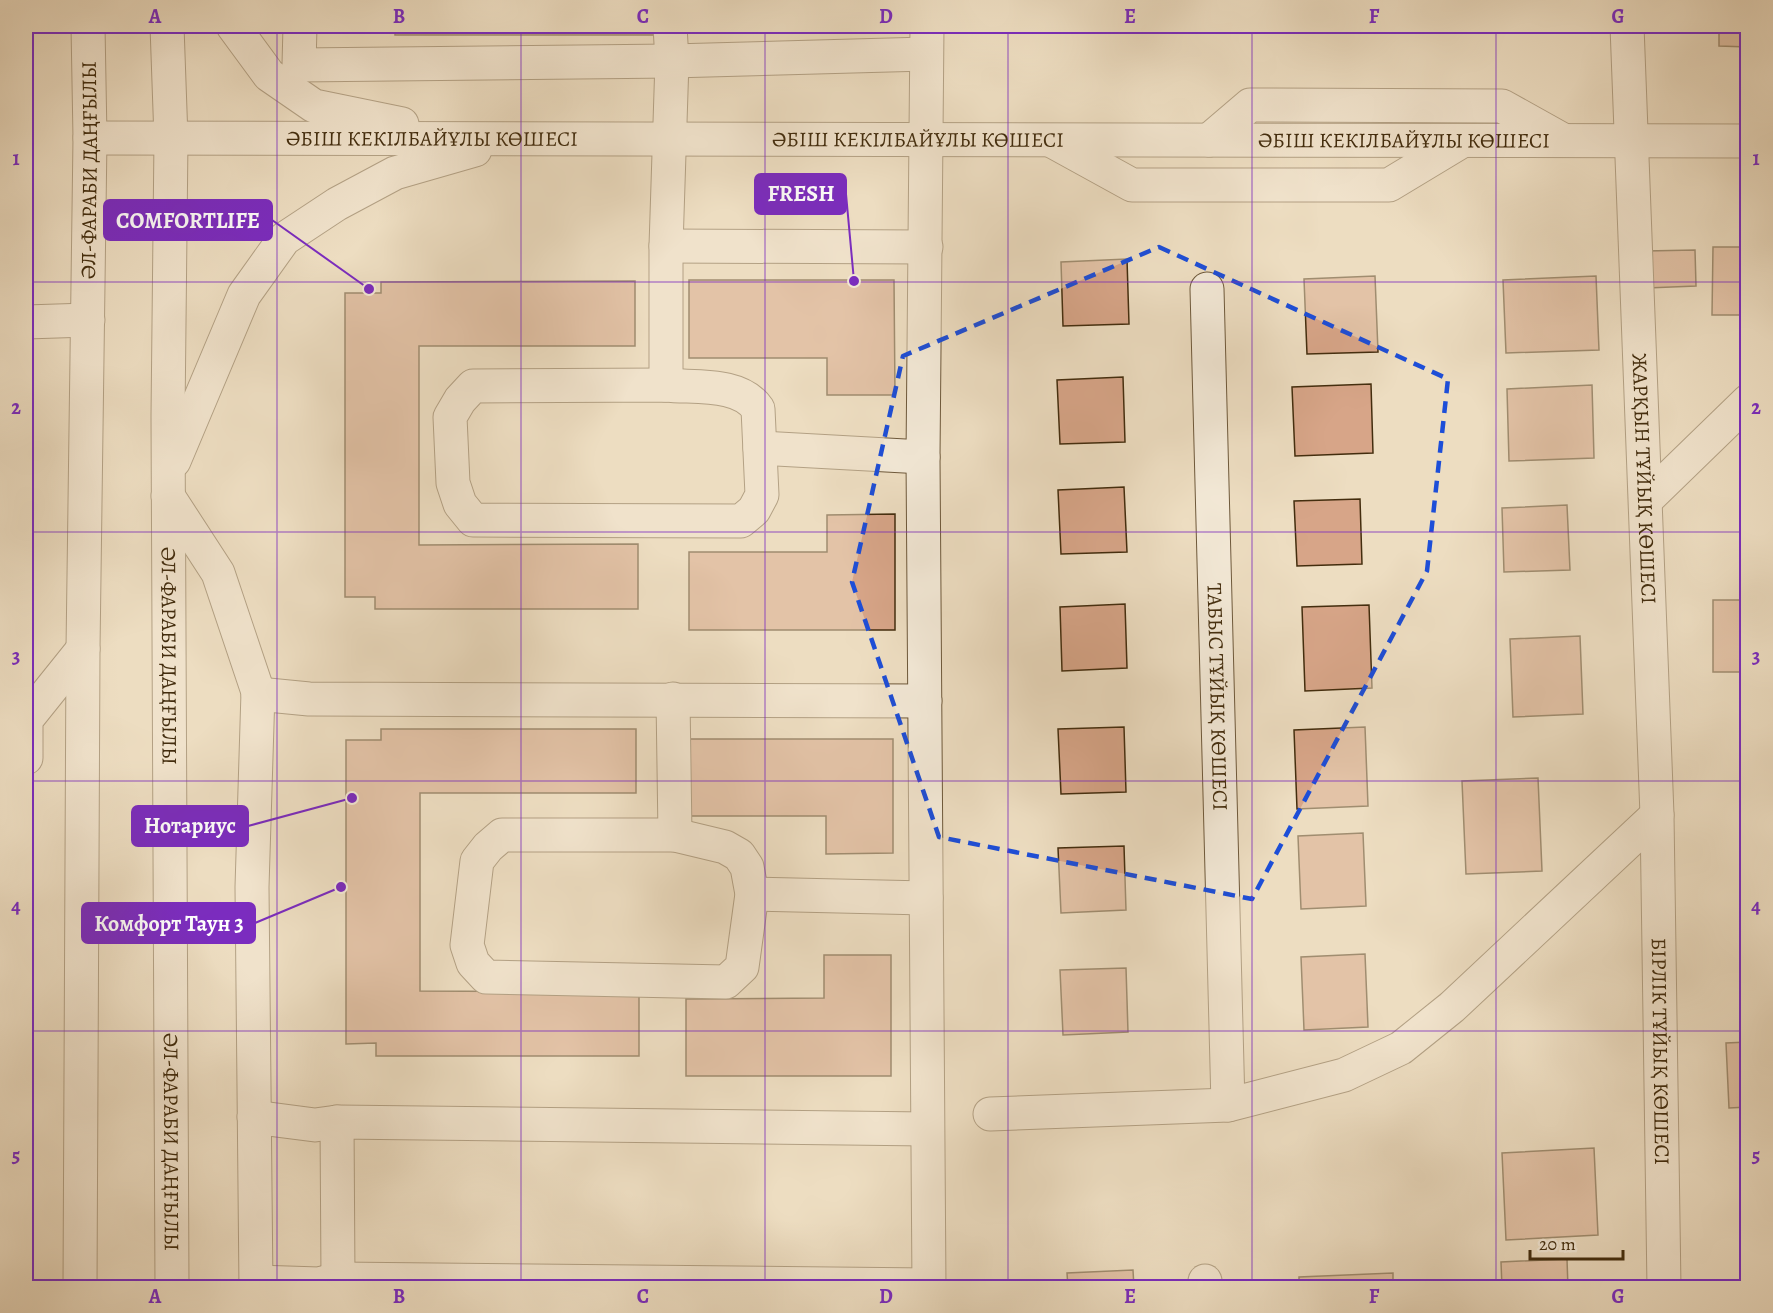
<svg xmlns="http://www.w3.org/2000/svg" width="1773" height="1313" font-family="Alegreya,serif">
<rect width="100%" height="100%" fill="#edddc1"/>
<filter id="stains"><feTurbulence type="fractalNoise" baseFrequency=".00333" numOctaves="4"/><feColorMatrix values="0 0 0 0 .2 0 0 0 0 .09 0 0 0 0 .02 0 0 0 .5 -.17"/></filter>
<radialGradient id="worn" r=".72"><stop offset=".6" stop-color="#630" stop-opacity="0"/><stop offset="1" stop-color="#630" stop-opacity=".3"/></radialGradient>
<!-- building -->
<g fill="#d7a588" stroke="#432d0e" stroke-width="1.5">
<rect x="395" y="26" width="263" height="9"/>
<path d="M 1719,26 L 1748,26 L 1748,47 L 1719,46 Z"/>
<path d="M 1713,247 L 1748,247 L 1748,315 L 1712,315 Z"/>
<path d="M 1695,250 L 1696,286 L 1647,288 L 1646,251 Z"/>
<path d="M 1127,259 L 1129,324 L 1063,326 L 1061,262 Z"/>
<path d="M 1375,276 L 1378,352 L 1307,354 L 1304,279 Z"/>
<path d="M 1596,276 L 1599,350 L 1506,353 L 1503,280 Z"/>
<path d="M 689,280 L 894,280 L 895,395 L 827,395 L 827,358 L 689,358 Z"/>
<path d="M 635,281 L 635,346 L 419,346 L 419,545 L 638,544 L 638,609 L 375,609 L 375,597 L 345,597 L 345,293 L 381,293 L 381,282 Z"/>
<path d="M 1123,377 L 1125,442 L 1060,444 L 1057,380 Z"/>
<path d="M 1371,384 L 1373,453 L 1295,456 L 1292,387 Z"/>
<path d="M 1592,385 L 1594,458 L 1509,461 L 1507,389 Z"/>
<path d="M 1124,487 L 1127,552 L 1061,554 L 1058,490 Z"/>
<path d="M 1360,499 L 1362,564 L 1297,566 L 1294,501 Z"/>
<path d="M 1567,505 L 1570,570 L 1504,572 L 1502,508 Z"/>
<path d="M 895,514 L 895,630 L 689,630 L 689,552 L 827,552 L 827,515 Z"/>
<rect x="1713" y="600" width="35" height="72"/>
<path d="M 1125,604 L 1127,668 L 1062,671 L 1060,607 Z"/>
<path d="M 1369,605 L 1372,688 L 1305,691 L 1302,607 Z"/>
<path d="M 1580,636 L 1583,714 L 1513,717 L 1510,639 Z"/>
<path d="M 1124,727 L 1126,792 L 1061,794 L 1058,729 Z"/>
<path d="M 1365,727 L 1368,806 L 1297,809 L 1294,730 Z"/>
<path d="M 381,729 L 636,729 L 636,793 L 420,793 L 420,991 L 639,992 L 639,1056 L 376,1056 L 376,1043 L 346,1044 L 346,740 L 381,740 Z"/>
<path d="M 688,739 L 893,739 L 893,853 L 826,854 L 826,816 L 687,816 Z"/>
<path d="M 1538,778 L 1542,871 L 1466,874 L 1462,781 Z"/>
<path d="M 1363,833 L 1366,906 L 1301,909 L 1298,836 Z"/>
<path d="M 1124,846 L 1126,910 L 1061,913 L 1058,848 Z"/>
<path d="M 1365,954 L 1368,1027 L 1304,1030 L 1301,957 Z"/>
<path d="M 824,955 L 891,955 L 891,1076 L 686,1076 L 686,999 L 824,998 Z"/>
<path d="M 1126,968 L 1128,1032 L 1063,1035 L 1060,970 Z"/>
<path d="M 1748,1042 L 1748,1107 L 1729,1108 L 1726,1043 Z"/>
<path d="M 1594,1148 L 1598,1235 L 1506,1240 L 1502,1153 Z"/>
<path d="M 1567,1259 L 1568,1288 L 1502,1288 L 1501,1262 Z"/>
<path d="M 1133,1270 L 1134,1288 L 1068,1288 L 1067,1273 Z"/>
<path d="M 1393,1273 L 1393,1288 L 1299,1288 L 1299,1277 Z"/>
</g>
<g fill="none" stroke-linecap="round" stroke-linejoin="round">
<defs>
<g id="minor">
<path id="s1" d="M 167,26 L 171,139 L 168,416 L 172,1288"/>
<path d="M 233,26 L 269,75 L 314,106 L 402,124"/>
<path d="M 300,26 L 299,65 L 672,61 L 926,54"/>
<path d="M 927,26 L 923,457 L 929,1288"/>
<path id="s2" d="M 1627,26 L 1657,815 L 1664,1288"/>
<path id="s3" d="M 90,138 L 1748,141"/>
<path d="M 1209,140 L 1250,105 L 1502,106 L 1563,140"/>
<path d="M 1052,141 L 1132,185 L 1389,185 L 1462,141"/>
<path d="M 666,246 L 926,247"/>
<path id="s4" d="M 1207,289 L 1228,1105"/>
<path d="M 26,322 L 88,320"/>
<path d="M 666,385 C 695,388 740,382 758,409 L 762,495 L 754,510 L 741,521 L 473,520 L 460,504 L 453,483 L 450,417 L 460,400 L 473,386 Z"/>
<path d="M 666,385 L 666,246 L 672,61 L 670,26"/>
<path d="M 760,448 L 923,457"/>
<path d="M 174,461 L 244,295 L 284,239 L 337,204 L 395,173 L 475,150"/>
<path d="M 168,496 L 218,573 L 258,692 L 252,887 L 256,1288"/>
<path d="M 1646,500 L 1748,401"/>
<path d="M 258,694 L 309,699 L 925,701"/>
<path d="M 673,699 L 675,835"/>
<path d="M 26,758 L 26,720 L 83,649"/>
<path d="M 502,835 L 675,835 L 725,847 L 739,855 L 747,867 L 752,894 L 742,967 L 726,982 L 486,977 L 473,963 L 467,945 L 477,861 L 488,847 Z"/>
<path d="M 752,894 L 926,898"/>
<path d="M 990,1114 L 1228,1105 L 1344,1075 L 1401,1048 L 1452,1007 L 1657,815"/>
<path d="M 254,1117 L 315,1125 L 337,1122"/>
<path d="M 338,1279 L 337,1122 L 927,1129"/>
<path d="M 1205,1281 L 1205,1288"/>
<path d="M 256,1282 L 319,1284 L 338,1279 L 929,1285"/>
<path id="s5" d="M 80,1288 L 83,649 L 90,138 L 88,26"/>
</g>
</defs>
<!-- minor casing -->
<use href="#minor" stroke="#6e593b" stroke-width="35"/>
<!-- minor -->
<use href="#minor" stroke="#f3e9d7" stroke-width="33"/>
</g>
<!-- marked area -->
<path d="M0 0H1773V1313H0ZM 1159,247 L 1448,379 L 1427,571 L 1252,899 L 939,837 L 852,582 L 903,356 Z" fill="#edddc1" fill-opacity=".55" fill-rule="evenodd"/>
<path fill="none" stroke="#1d4ed8" stroke-width="4.5" stroke-dasharray="12 8" stroke-linejoin="round" d="M 1159,247 L 1448,379 L 1427,571 L 1252,899 L 939,837 L 852,582 L 903,356 Z"/>
<!-- grid -->
<path fill="none" stroke="#7b2cbf" stroke-width="1.5" stroke-opacity="0.55" d="M 277,26 L 277,1288M 521,26 L 521,1288M 765,26 L 765,1288M 1008,26 L 1008,1288M 1252,26 L 1252,1288M 1496,26 L 1496,1288M 26,282 L 1748,282M 26,532 L 1748,532M 26,781 L 1748,781M 26,1031 L 1748,1031"/>
<g text-anchor="middle" stroke-width="4.5" stroke-linejoin="round" paint-order="stroke">
<!-- street labels -->
<g font-size="21" fill="#432d0e" stroke="#f3e9d7">
<text dy="7" stroke="none"><textPath href="#s3" startOffset="342">ӘБІШ КЕКІЛБАЙҰЛЫ КӨШЕСІ</textPath></text>
<text dy="7" stroke="none"><textPath href="#s3" startOffset="828">ӘБІШ КЕКІЛБАЙҰЛЫ КӨШЕСІ</textPath></text>
<text dy="7" stroke="none"><textPath href="#s3" startOffset="1314">ӘБІШ КЕКІЛБАЙҰЛЫ КӨШЕСІ</textPath></text>
<text dy="7" stroke="none"><textPath href="#s5" startOffset="1118">ӘЛ-ФАРАБИ ДАҢҒЫЛЫ</textPath></text>
<text dy="7" stroke="none"><textPath href="#s2" startOffset="453">ЖАРҚЫН ТҰЙЫҚ КӨШЕСІ</textPath></text>
<text dy="7" stroke="none"><textPath href="#s1" startOffset="630">ӘЛ-ФАРАБИ ДАҢҒЫЛЫ</textPath></text>
<text dy="7" stroke="none"><textPath href="#s4" startOffset="408">ТАБЫС ТҰЙЫҚ КӨШЕСІ</textPath></text>
<text dy="7" stroke="none"><textPath href="#s2" startOffset="1026">БІРЛІК ТҰЙЫҚ КӨШЕСІ</textPath></text>
<text dy="7" stroke="none"><textPath href="#s1" startOffset="1116">ӘЛ-ФАРАБИ ДАҢҒЫЛЫ</textPath></text>
</g>
</g>
<!-- callouts -->
<path fill="none" stroke="#7b2cbf" stroke-width="2" d="M854 281L846 194M369 289L272 220M352 798L248 826M341 887L255 923"/>
<g fill="#7b2cbf" stroke="#f3e9d7" stroke-width="2">
<circle cx="854" cy="281" r="6"/>
<circle cx="369" cy="289" r="6"/>
<circle cx="352" cy="798" r="6"/>
<circle cx="341" cy="887" r="6"/>
</g>
<g fill="#7b2cbf" stroke="#7b2cbf" stroke-width="2">
<rect x="755" y="174" width="91" height="40" rx="6"/>
<rect x="104" y="200" width="168" height="40" rx="6"/>
<rect x="132" y="806" width="116" height="40" rx="6"/>
<rect x="82" y="903" width="173" height="40" rx="6"/>
</g>
<g font-size="22" text-anchor="middle" font-weight="bold" fill="#fff">
<text x="801" y="201">FRESH</text>
<text x="188" y="228">COMFORTLIFE</text>
<text x="190" y="833">Нотариус</text>
<text x="169" y="931">Комфорт Таун 3</text>
</g>
<!-- margin -->
<rect width="1773" height="1313" fill="none" stroke="#edddc1" stroke-width="66"/>
<!-- scale -->
<path d="M1530 1250v9h93v-9" fill="none" stroke="#432d0e" stroke-width="3"/>
<text x="1539" y="1250" font-size="18" fill="#432d0e" stroke="#f3e9d7" stroke-width="4.5" paint-order="stroke">20 m</text>
<rect x="33" y="33" width="1707" height="1247" fill="none" stroke="#7b2cbf" stroke-width="2"/>
<g font-size="20" text-anchor="middle" font-weight="bold" fill="#7b2cbf">
<text x="155" y="23">A</text>
<text x="399" y="23">B</text>
<text x="643" y="23">C</text>
<text x="886" y="23">D</text>
<text x="1130" y="23">E</text>
<text x="1374" y="23">F</text>
<text x="1618" y="23">G</text>
<text x="16" y="165">1</text>
<text x="1756" y="165">1</text>
<text x="16" y="414">2</text>
<text x="1756" y="414">2</text>
<text x="16" y="663">3</text>
<text x="1756" y="663">3</text>
<text x="16" y="913">4</text>
<text x="1756" y="913">4</text>
<text x="16" y="1162">5</text>
<text x="1756" y="1162">5</text>
<text x="155" y="1303">A</text>
<text x="399" y="1303">B</text>
<text x="643" y="1303">C</text>
<text x="886" y="1303">D</text>
<text x="1130" y="1303">E</text>
<text x="1374" y="1303">F</text>
<text x="1618" y="1303">G</text>
</g>
<rect width="100%" height="100%" filter="url(#stains)"/>
<rect width="100%" height="100%" fill="url(#worn)"/>
</svg>
